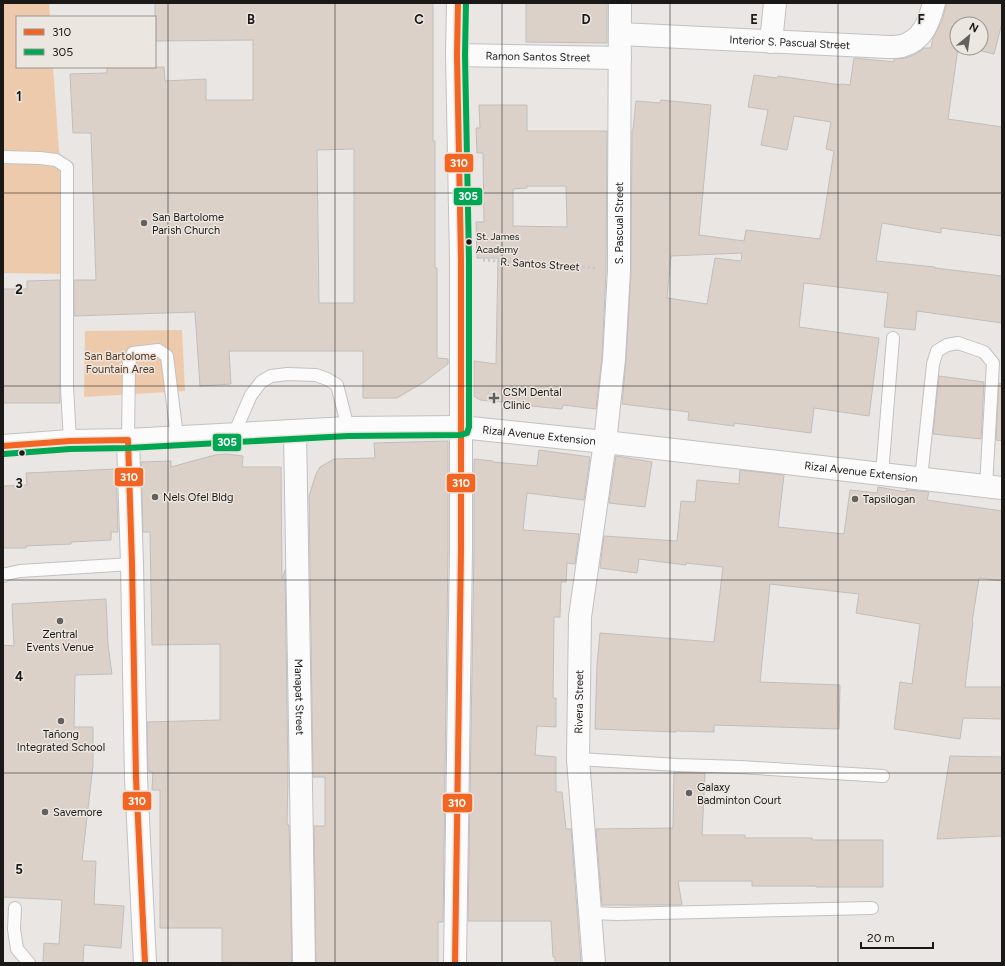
<svg xmlns="http://www.w3.org/2000/svg" width="1005" height="966" font-family="Figtree,sans-serif">
<rect width="100%" height="100%" fill="#e9e6e4"/>
<!-- green -->
<g fill="#eecaad">
<path d="M 3,3 L 49,3 L 50,17 L 17,17 L 17,67 L 53,67 L 68,274 L 3,273 Z"/>
<path d="M 182,330 L 185,391 L 84,397 L 85,331 Z"/>
</g>
<!-- building -->
<g fill="#dcd1c9" stroke="#c0bebc" fill-rule="evenodd">
<path d="M 155,3 L 433,3 L 433,141 L 435,141 L 435,268 L 437,268 L 437,358 L 448,359 L 448,364 L 424,382 L 397,398 L 363,398 L 363,351 L 229,351 L 231,384 L 200,386 L 195,312 L 74,316 L 74,280 L 96,280 L 91,133 L 73,133 L 70,74 L 107,73 L 107,67 L 164,67 L 165,81 L 206,79 L 206,100 L 253,100 L 253,40 L 155,41 ZM 354,149 L 354,303 L 319,303 L 317,150 Z"/>
<path d="M 526,3 L 607,3 L 607,43 L 526,42 Z"/>
<path d="M 946,3 L 1002,3 L 1002,23 L 994,54 L 969,48 L 981,48 L 981,24 L 957,24 L 957,48 L 958,48 L 948,119 L 1002,127 L 1002,236 L 941,228 L 941,233 L 882,223 L 876,261 L 935,267 L 935,268 L 1002,276 L 1002,323 L 917,311 L 915,330 L 884,327 L 888,293 L 804,283 L 799,327 L 879,338 L 869,416 L 814,408 L 811,433 L 734,423 L 734,426 L 688,420 L 689,412 L 622,404 L 626,360 L 631,271 L 632,130 L 633,130 L 636,101 L 660,103 L 661,100 L 711,105 L 699,235 L 744,241 L 746,230 L 820,239 L 820,235 L 821,235 L 834,151 L 826,149 L 831,122 L 794,116 L 787,150 L 761,145 L 768,110 L 748,107 L 754,75 L 777,78 L 778,76 L 841,85 L 841,84 L 850,85 L 854,58 L 894,62 L 894,59 L 906,58 L 916,54 L 924,48 L 931,48 L 933,38 L 942,21 L 946,6 ZM 742,253 L 741,261 L 715,258 L 707,304 L 667,298 L 671,256 Z"/>
<path d="M 479,105 L 527,105 L 527,131 L 607,131 L 606,270 L 602,358 L 596,409 L 563,405 L 562,409 L 531,406 L 531,407 L 503,403 L 503,402 L 480,400 L 474,396 L 474,361 L 496,364 L 498,258 L 477,258 L 476,222 L 484,222 L 483,153 L 477,153 L 476,128 L 480,128 ZM 527,186 L 566,186 L 567,227 L 513,226 L 513,189 L 527,188 Z"/>
<path d="M 60,280 L 60,403 L 3,403 L 3,289 L 27,289 L 27,281 Z"/>
<path d="M 939,376 L 984,382 L 981,439 L 933,434 Z"/>
<path d="M 999,383 L 1002,384 L 1002,441 L 996,440 Z"/>
<path d="M 448,441 L 448,549 L 443,922 L 438,922 L 438,963 L 316,963 L 314,826 L 325,826 L 325,777 L 313,777 L 309,496 L 316,474 L 320,467 L 334,459 L 375,458 L 374,443 Z"/>
<path d="M 539,450 L 590,457 L 584,500 L 527,493 L 523,530 L 579,534 L 575,564 L 567,563 L 566,582 L 561,582 L 560,617 L 554,617 L 553,698 L 556,698 L 556,727 L 537,726 L 535,755 L 556,757 L 556,792 L 562,792 L 566,829 L 571,829 L 581,963 L 555,963 L 555,957 L 553,957 L 551,921 L 468,921 L 474,549 L 474,459 L 493,461 L 493,462 L 537,466 Z"/>
<path d="M 226,454 L 243,456 L 242,467 L 281,467 L 282,579 L 285,570 L 288,777 L 287,825 L 289,825 L 292,963 L 222,962 L 222,928 L 160,928 L 160,790 L 152,790 L 153,772 L 148,771 L 147,722 L 220,720 L 220,644 L 152,645 L 150,532 L 143,532 L 141,462 L 171,461 L 171,467 L 215,455 Z"/>
<path d="M 616,456 L 652,462 L 645,507 L 609,503 Z"/>
<path d="M 116,469 L 118,532 L 111,532 L 111,540 L 71,542 L 71,544 L 26,546 L 26,548 L 3,548 L 3,486 L 27,485 L 26,473 Z"/>
<path d="M 740,470 L 784,475 L 778,527 L 844,534 L 850,490 L 877,493 L 878,487 L 906,492 L 906,490 L 929,492 L 927,500 L 1002,511 L 1002,581 L 979,578 L 972,622 L 973,622 L 965,687 L 1002,687 L 1002,719 L 963,718 L 960,739 L 894,729 L 900,682 L 912,684 L 920,624 L 856,613 L 859,594 L 770,584 L 760,682 L 840,685 L 839,729 L 714,725 L 714,732 L 676,731 L 676,732 L 595,729 L 597,665 L 600,633 L 714,642 L 723,567 L 686,563 L 686,565 L 639,559 L 637,573 L 600,568 L 604,536 L 677,541 L 681,501 L 695,502 L 697,480 L 739,484 Z"/>
<path d="M 106,599 L 108,644 L 112,674 L 75,675 L 74,727 L 93,727 L 93,765 L 82,861 L 96,861 L 94,904 L 124,906 L 121,948 L 84,945 L 83,963 L 43,963 L 44,943 L 59,944 L 62,900 L 3,897 L 3,645 L 14,646 L 12,604 Z"/>
<path d="M 950,756 L 1002,757 L 1002,836 L 937,839 Z"/>
<path d="M 674,772 L 705,773 L 702,835 L 745,835 L 745,838 L 812,838 L 812,840 L 883,840 L 883,887 L 816,887 L 816,886 L 752,886 L 752,881 L 678,881 L 682,905 L 602,905 L 596,829 L 673,828 Z"/>
</g>
<g fill="none" stroke-linecap="round" stroke-linejoin="round">
<defs>
<g id="lane">
<path d="M 3,157 L 40,158 L 56,160 L 67,167 L 67,387 L 70,441"/>
<path d="M 234,434 L 251,395 L 261,382 L 271,376 L 287,374 L 316,375 L 327,379 L 337,385 L 348,428"/>
<path d="M 128,440 L 129,363 L 133,353 L 158,350 L 167,356 L 177,437"/>
<path d="M 882,474 L 893,338"/>
<path d="M 921,479 L 933,364 L 937,351 L 947,345 L 958,343 L 984,352 L 993,363 L 986,486"/>
<path d="M 3,576 L 6,574 L 20,571 L 132,564"/>
<path d="M 578,759 L 678,765 L 740,767 L 883,776"/>
<path d="M 15,908 L 14,929 L 17,949 L 29,963"/>
<path d="M 590,913 L 617,914 L 872,908"/>
</g>
<g id="street">
<path id="s1" d="M 620,34 L 889,47 C 893,47 898,47 902,46 C 923,40 929,22 934,3"/>
<path d="M 771,42 L 775,3"/>
<path id="s2" d="M 457,55 L 620,58"/>
<path d="M 455,963 L 461,549 L 461,427"/>
<path id="s3" d="M 594,963 L 578,759 L 580,617 L 605,442 L 614,359 L 619,270 L 619,204 L 620,3"/>
</g>
<g id="secondary">
<path d="M 458,3 L 457,55 L 461,259 L 461,427"/>
<path id="s4" d="M 295,431 L 304,963"/>
<path d="M 128,440 L 132,564 L 136,778 L 145,963"/>
<path id="s5" d="M 3,446 L 70,441 L 128,440 L 348,428 L 461,427 L 605,442 L 1002,488"/>
</g>
</defs>
<!-- lane casing -->
<use href="#lane" stroke="#c3c1c0" stroke-width="14"/>
<!-- street casing -->
<use href="#street" stroke="#c3c1c0" stroke-width="24"/>
<!-- secondary casing -->
<use href="#secondary" stroke="#c3c1c0" stroke-width="24"/>
<!-- path -->
<path stroke="#c6c5c3" stroke-width="2.5" stroke-dasharray="2 3" stroke-linecap="butt" d="M 483,260 L 596,268"/>
<!-- lane -->
<use href="#lane" stroke="#fcfbfb" stroke-width="12"/>
<!-- street -->
<use href="#street" stroke="#fcfbfb" stroke-width="22"/>
<!-- secondary -->
<use href="#secondary" stroke="#fcfbfb" stroke-width="22"/>
<defs>
<g id="bus-1">
<path d="M 3,446 L 70,441 L 128,440 L 132,564 L 136,778 L 145,963"/>
<path d="M 455,963 L 461,549 L 461,259 L 457,55 L 458,3"/>
</g>
<path id="bus-2" d="M 4,454 L 70,449 L 128,448 L 348,436 L 461,435 L 467,433 L 469,427 L 469,259 L 465,55 L 466,3"/>
</defs>
<!-- bus-1 casing -->
<use href="#bus-1" stroke="#ece6e1" stroke-width="9"/>
<!-- bus-2 casing -->
<use href="#bus-2" stroke="#ece6e1" stroke-width="9"/>
<!-- bus-1 -->
<use href="#bus-1" stroke="#f26522" stroke-width="6"/>
<!-- bus-2 -->
<use href="#bus-2" stroke="#00a651" stroke-width="6"/>
</g>
<!-- grid -->
<path fill="none" stroke="#1b1917" stroke-width="1" stroke-opacity="0.55" d="M 168,3 L 168,963M 335,3 L 335,963M 502,3 L 502,963M 670,3 L 670,963M 838,3 L 838,963M 3,193 L 1002,193M 3,386 L 1002,386M 3,580 L 1002,580M 3,773 L 1002,773"/>
<!-- markers -->
<g fill="#63615f" stroke="#ece6e1" stroke-width="1.5">
<circle cx="144" cy="223" r="4"/>
<path d="M492 392h4v4h4v4h-4v4h-4v-4h-4v-4h4z"/>
<circle cx="155" cy="497" r="4"/>
<circle cx="855" cy="499" r="4"/>
<circle cx="60" cy="621" r="4"/>
<circle cx="61" cy="721" r="4"/>
<circle cx="689" cy="793" r="4"/>
<circle cx="45" cy="812" r="4"/>
</g>
<g fill="#1b1917" stroke="#ece6e1" stroke-width="1.5">
<circle cx="469" cy="242" r="3.5"/>
<circle cx="22" cy="453" r="3.5"/>
</g>
<g text-anchor="middle" stroke-width="3" stroke-linejoin="round" paint-order="stroke">
<!-- bus labels -->
<g font-size="10" fill="#1b1917" stroke="#ece6e1" text-anchor="start">
<text x="476" y="240">St. James<tspan x="476" dy="13">Academy</tspan></text>
</g>
<!-- street labels -->
<g font-size="11" fill="#1b1917" stroke="#ece6e1">
<text dy="4" stroke="none"><textPath href="#s1" startOffset="170">Interior S. Pascual Street</textPath></text>
<text dy="4" stroke="none"><textPath href="#s2" startOffset="81">Ramon Santos Street</textPath></text>
<text dy="4" stroke="none"><textPath href="#s3" startOffset="743">S. Pascual Street</textPath></text>
<text transform="translate(540 264) rotate(4)" y="4">R. Santos Street</text>
<text dy="4" stroke="none"><textPath href="#s5" startOffset="537">Rizal Avenue Extension</textPath></text>
<text dy="4" stroke="none"><textPath href="#s5" startOffset="861">Rizal Avenue Extension</textPath></text>
<text dy="4" stroke="none"><textPath href="#s4" startOffset="266">Manapat Street</textPath></text>
<text dy="4" stroke="none"><textPath href="#s3" startOffset="262">Rivera Street</textPath></text>
</g>
<!-- poi labels -->
<g font-size="11" fill="#1b1917" stroke="#ece6e1" text-anchor="start">
<text x="152" y="221">San Bartolome<tspan x="152" dy="13">Parish Church</tspan></text>
<text x="503" y="396">CSM Dental<tspan x="503" dy="13">Clinic</tspan></text>
<text x="163" y="501">Nels Ofel Bldg</text>
<text x="863" y="503">Tapsilogan</text>
<text x="60" y="638" text-anchor="middle">Zentral<tspan x="60" dy="13">Events Venue</tspan></text>
<text x="61" y="738" text-anchor="middle">Tañong<tspan x="61" dy="13">Integrated School</tspan></text>
<text x="697" y="791">Galaxy<tspan x="697" dy="13">Badminton Court</tspan></text>
<text x="53" y="816">Savemore</text>
</g>
<!-- park labels -->
<g font-size="11" fill="#563519" stroke="#ece6e1">
<text x="120" y="360">San Bartolome<tspan x="120" dy="13">Fountain Area</tspan></text>
</g>
</g>
<g font-size="13" text-anchor="middle" font-weight="bold" fill="#1b1917" stroke="#ece6e1" stroke-width="3" stroke-linejoin="round" paint-order="stroke">
<text x="251" y="24">B</text>
<text x="419" y="24">C</text>
<text x="586" y="24">D</text>
<text x="754" y="24">E</text>
<text x="921" y="24">F</text>
<text x="19" y="101">1</text>
<text x="19" y="294">2</text>
<text x="19" y="488">3</text>
<text x="19" y="681">4</text>
<text x="19" y="874">5</text>
</g>
<g stroke="#ece6e1" stroke-width="1.5">
<rect x="444" y="153" width="30" height="20" rx="4" fill="#f26522"/>
<rect x="453" y="187" width="30" height="19" rx="4" fill="#00a651"/>
<rect x="212" y="433" width="30" height="19" rx="4" fill="#00a651"/>
<rect x="114" y="467" width="30" height="20" rx="4" fill="#f26522"/>
<rect x="446" y="473" width="30" height="20" rx="4" fill="#f26522"/>
<rect x="122" y="791" width="30" height="20" rx="4" fill="#f26522"/>
<rect x="442" y="793" width="31" height="20" rx="4" fill="#f26522"/>
</g>
<g font-size="11" text-anchor="middle" font-weight="bold" fill="#fff">
<text x="459" y="167">310</text>
<text x="468" y="200">305</text>
<text x="227" y="446">305</text>
<text x="129" y="481">310</text>
<text x="461" y="487">310</text>
<text x="137" y="805">310</text>
<text x="457" y="807">310</text>
</g>
<!-- border -->
<rect width="1005" height="966" fill="none" stroke="#1b1917" stroke-width="8"/>
<!-- legend -->
<rect x="16" y="16" width="140" height="52" fill="#ece6e1" stroke="#989490"/>
<rect x="24" y="29" width="20" height="6" fill="#f26522" stroke="#989490"/>
<text x="52" y="36" font-size="12" fill="#1b1917">310</text>
<rect x="24" y="49" width="20" height="6" fill="#00a651" stroke="#989490"/>
<text x="52" y="56" font-size="12" fill="#1b1917">305</text>
<!-- north arrow -->
<g transform="translate(969 36) rotate(29)"><circle r="19" fill="#ece6e1" stroke="#989490"/>
<path d="M0-3L7 15L0 10L-7 15Z" fill="#63615f"/>
<text y="-6" font-size="11" font-weight="bold" text-anchor="middle" fill="#1b1917">N</text>
</g>
<!-- scale -->
<path d="M861 942v6h72v-6" fill="none" stroke="#1b1917" stroke-width="2"/>
<text x="867" y="942" font-size="12" fill="#1b1917" stroke="#ece6e1" stroke-width="3" paint-order="stroke">20 m</text>
</svg>
